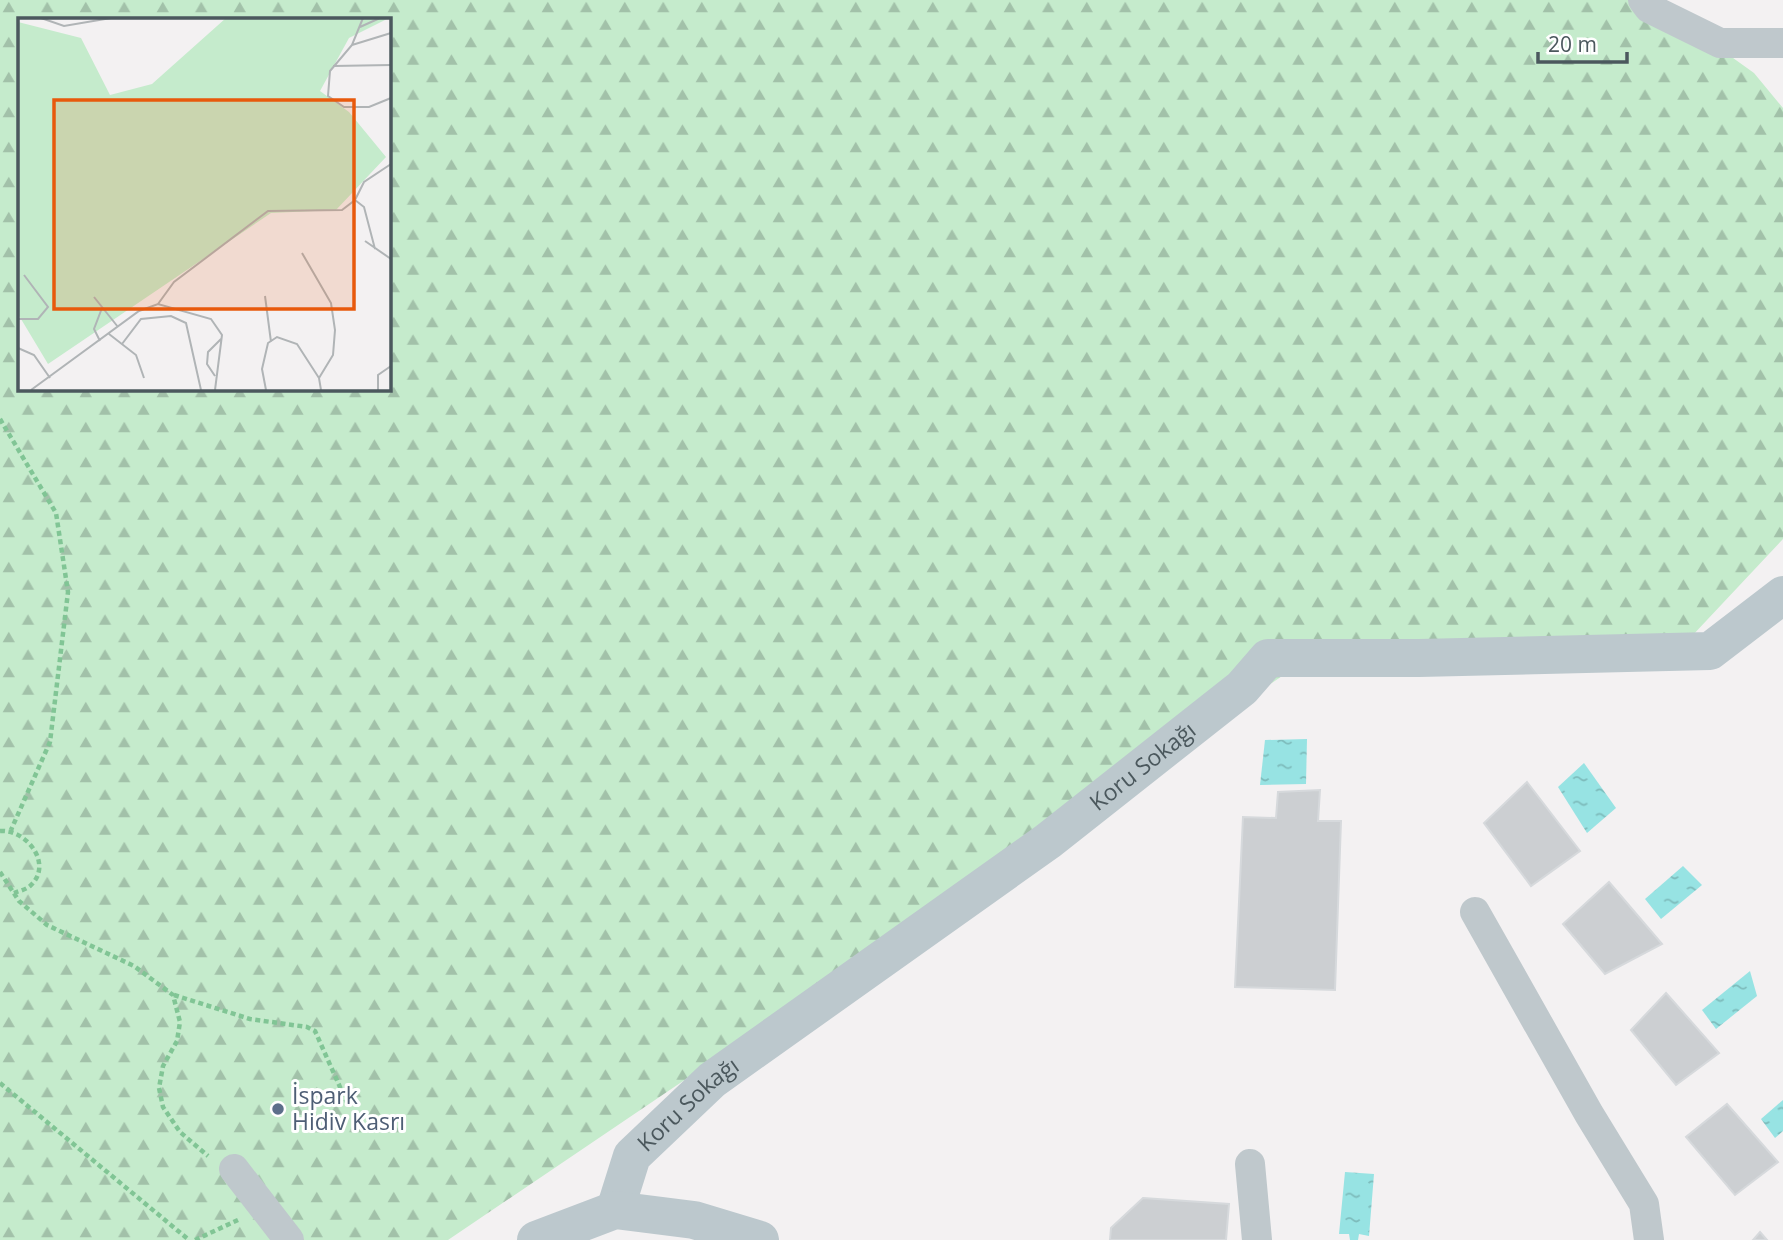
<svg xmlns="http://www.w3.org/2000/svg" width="1783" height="1240" font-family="'Open Sans',sans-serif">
<defs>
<pattern id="forest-firs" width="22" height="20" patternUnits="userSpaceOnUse" patternTransform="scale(1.75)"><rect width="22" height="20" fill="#c5ebcc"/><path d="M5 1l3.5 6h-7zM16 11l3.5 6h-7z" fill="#a2c1a9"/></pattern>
<pattern id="water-ripples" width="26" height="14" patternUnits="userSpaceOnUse" patternTransform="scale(1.75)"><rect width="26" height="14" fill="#97e3e3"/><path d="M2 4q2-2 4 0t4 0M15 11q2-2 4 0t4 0" fill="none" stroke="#7dbbbb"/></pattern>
</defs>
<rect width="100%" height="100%" fill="#f3f1f2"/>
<!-- forest -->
<path fill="url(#forest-firs)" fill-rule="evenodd" d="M 0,0 L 1652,0 L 1754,73 L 1783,108 L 1783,539 L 1676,653 L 1288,672 L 448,1240 L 0,1240 ZM 19,19 L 388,19 L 388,388 L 19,388 Z"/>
<!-- water -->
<g fill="url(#water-ripples)">
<path d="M 1307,739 L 1306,784 L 1260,785 L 1265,740 Z"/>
<path d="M 1584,763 L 1616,808 L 1587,833 L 1558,787 Z"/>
<path d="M 1683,866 L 1702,885 L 1661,919 L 1645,899 Z"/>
<path d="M 1750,971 L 1757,996 L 1716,1029 L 1702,1010 Z"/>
<path d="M 1783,1100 L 1783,1131 L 1775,1138 L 1761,1119 Z"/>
<path d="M 1345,1172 L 1374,1174 L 1369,1236 L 1359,1234 L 1358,1240 L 1350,1240 L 1349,1234 L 1339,1234 Z"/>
</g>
<!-- building -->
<g fill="#cccfd2" stroke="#d6d9dc" stroke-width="2">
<path d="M 1527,782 L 1580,851 L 1531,886 L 1484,823 Z"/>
<path d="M 1320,790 L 1318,821 L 1341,821 L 1335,990 L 1235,987 L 1243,817 L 1276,818 L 1278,792 Z"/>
<path d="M 1609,882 L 1662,944 L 1605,974 L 1563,924 Z"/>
<path d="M 1666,993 L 1719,1053 L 1676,1085 L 1631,1030 Z"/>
<path d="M 1727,1104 L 1778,1162 L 1735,1195 L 1686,1137 Z"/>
<path d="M 1143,1198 L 1229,1204 L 1226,1240 L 1110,1240 L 1111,1228 Z"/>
<path d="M 1760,1232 L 1767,1240 L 1753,1240 Z"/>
</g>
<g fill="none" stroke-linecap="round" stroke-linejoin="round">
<!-- path -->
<g stroke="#81c595" stroke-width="4.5" stroke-dasharray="5 3.5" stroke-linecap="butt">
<path d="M 0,419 L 56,513 L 68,592 L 50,742 L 11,830"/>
<path d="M 0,831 C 27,829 54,865 30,886 C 25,890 19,891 14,893"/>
<path d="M 0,872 L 19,901 L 47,925 L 134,966 L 173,995 L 180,1022 L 177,1041 L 163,1066 L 159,1088 L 163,1107 L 180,1132 L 208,1156"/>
<path d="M 174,995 L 250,1019 L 307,1027 L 315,1031 L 348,1105"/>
<path d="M 0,1083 L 189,1240"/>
<path d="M 195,1240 L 238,1220"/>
</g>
<!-- street -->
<g stroke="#bfc8cc" stroke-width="30">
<path d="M 1643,0 L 1649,8 L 1720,43 L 1783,43"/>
<path d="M 1475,912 L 1589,1114 L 1644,1204 L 1649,1240"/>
<path d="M 1250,1164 L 1257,1240"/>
<path d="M 234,1169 L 289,1240"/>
</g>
<!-- secondary -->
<g stroke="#bcc8cd" stroke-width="38">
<path id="s1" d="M 615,1210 L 632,1156 L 712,1080 L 1048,841 L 1242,688 L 1268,658 L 1419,658 L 1710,651 L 1783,595"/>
<path d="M 536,1240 L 615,1210 L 694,1220 L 760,1240"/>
</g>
</g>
<!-- markers -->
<circle fill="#5c6f8a" stroke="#fff" stroke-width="2.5" cx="278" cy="1109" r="7"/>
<g text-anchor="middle" stroke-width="6" stroke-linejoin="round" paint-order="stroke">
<!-- street labels -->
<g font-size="23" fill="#4b585d" stroke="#fff">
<text dy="8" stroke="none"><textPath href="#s1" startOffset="700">Koru Sokağı</textPath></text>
<text dy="8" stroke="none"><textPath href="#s1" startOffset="133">Koru Sokağı</textPath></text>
</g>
<!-- service labels -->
<g font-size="23" fill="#4e5e75" stroke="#fff" text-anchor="start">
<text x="292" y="1104">İspark<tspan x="292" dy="26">Hidiv Kasrı</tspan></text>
</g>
</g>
<!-- overview -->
<g transform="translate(18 18)">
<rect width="373" height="373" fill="#f3f1f2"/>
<path d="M 208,0 L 371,0 L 331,20 L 302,73 L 331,94 L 368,139 L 318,192 L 253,195 L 30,346 L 0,296 L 0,4 L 63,20 L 92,77 L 134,66 Z" fill="#c5ebcc"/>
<path fill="none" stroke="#b0b4b6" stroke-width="2" d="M 23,0 L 46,8 L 93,0M 345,0 L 334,27 L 312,53 L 310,78 L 326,89 L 351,89 L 373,80M 342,9 L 362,0M 334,27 L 373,15M 315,48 L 373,47M 337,182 L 346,189 L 357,231M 347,223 L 373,241M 284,235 L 313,285 L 317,312 L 315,337 L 301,360M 247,278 L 253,324M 76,279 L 100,309M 140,286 L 156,264 L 250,193 L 324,192 L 337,182 L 346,164 L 373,146M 0,301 L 20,301 L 30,289 L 6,257M 91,316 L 118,337 L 126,360M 82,323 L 76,311 L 84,290M 104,326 L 123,301 L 153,298 L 168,305 L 183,372M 0,330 L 16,337 L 32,360M 197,358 L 189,346 L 190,334 L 203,321M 13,372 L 121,293 L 140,286 L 193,301 L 204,317 L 197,372M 248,372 L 244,351 L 250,325 L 259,319 L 279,326 L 301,360 L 303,372M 360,372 L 360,357 L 373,348"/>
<path fill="#e8590c" fill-opacity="0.15" stroke="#e8590c" stroke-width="3.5" d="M 36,82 L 336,82 L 336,291 L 36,291 Z"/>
<rect width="373" height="373" fill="none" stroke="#4b585d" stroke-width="3.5"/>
</g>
<!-- scale -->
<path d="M1538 52v10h89v-10" fill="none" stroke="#4b585d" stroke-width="3.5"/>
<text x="1548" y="52" font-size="21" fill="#4b585d" stroke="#ffffff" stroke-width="5" paint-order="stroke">20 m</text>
</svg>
